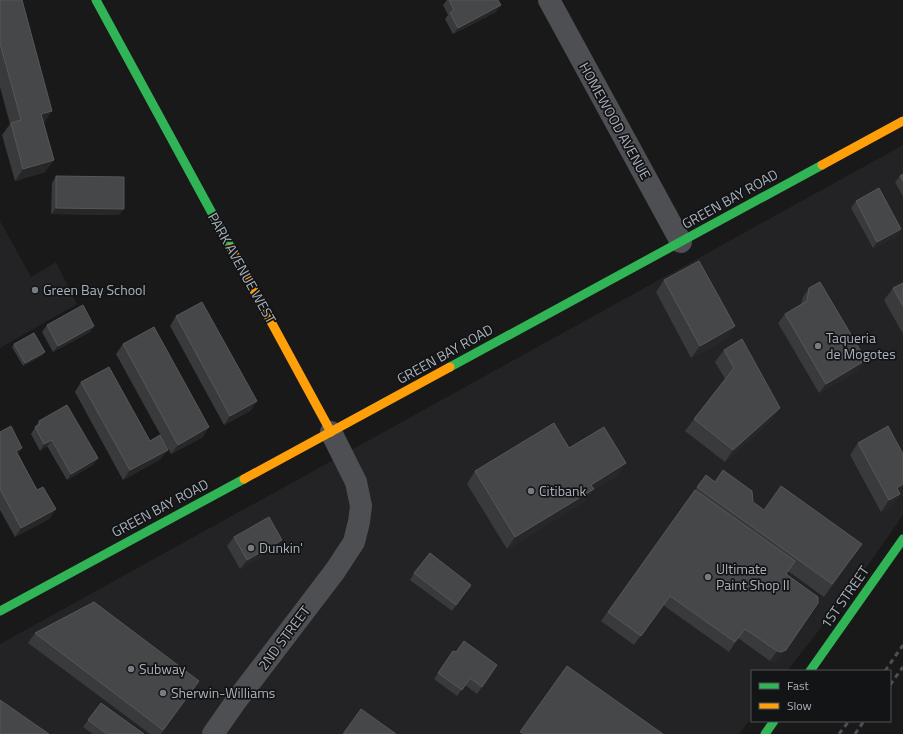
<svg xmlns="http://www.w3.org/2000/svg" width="903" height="734" font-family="'Titillium Web',sans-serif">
<rect width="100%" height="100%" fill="#19191a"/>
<!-- built -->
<g fill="#232326">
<path d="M 903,145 L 903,515 L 852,588 L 787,671 L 752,671 L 752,717 L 739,734 L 0,734 L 0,644 Z"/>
<path d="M 0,221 L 31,277 L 56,262 L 77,304 L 0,348 Z"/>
</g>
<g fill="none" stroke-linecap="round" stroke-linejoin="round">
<!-- street -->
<g stroke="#4d4f53" stroke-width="22">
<path d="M 549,0 L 681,242"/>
<path d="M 213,734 L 236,701 L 335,571 L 354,542 L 359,522 L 361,506 L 356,482 L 331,432"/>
</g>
<!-- fast -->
<g stroke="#30b455" stroke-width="9">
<path d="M 96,0 L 231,248"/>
<path d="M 450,367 L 822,165"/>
<path d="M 0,611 L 244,479"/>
<path d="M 810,671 L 903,539"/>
<path d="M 765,734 L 774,721"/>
</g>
<!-- slow -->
<g stroke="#ff9f0a" stroke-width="9">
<path d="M 822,165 L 903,121"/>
<path d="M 231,248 L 331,432"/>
<path d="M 244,479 L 450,367"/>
</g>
<!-- rail -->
<g stroke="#4d4f52" stroke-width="3" stroke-dasharray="5 4" stroke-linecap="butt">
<path d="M 885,671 L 903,645"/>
<path d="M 890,685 L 903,667"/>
<path d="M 839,734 L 849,721"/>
<path d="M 855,734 L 864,721"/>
</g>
</g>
<!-- wall -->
<g fill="#393a3c">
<path d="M 0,0 L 44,123 L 45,172 L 15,181 L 2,135 L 10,124 L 0,87 Z"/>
<path d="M 447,0 L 498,0 L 496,12 L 453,34 L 445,19 L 448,15 L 443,5 Z"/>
<path d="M 903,174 L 903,197 L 895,182 L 900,176 Z"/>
<path d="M 56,176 L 119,215 L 51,214 L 52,183 Z"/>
<path d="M 856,201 L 901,229 L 897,236 L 873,248 L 851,208 Z"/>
<path d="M 664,280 L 735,326 L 726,339 L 691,358 L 656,292 Z"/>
<path d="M 903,283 L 903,334 L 884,300 L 893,288 Z"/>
<path d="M 809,288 L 859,370 L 819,393 L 778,323 L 785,314 L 801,304 L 803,297 Z"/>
<path d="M 176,316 L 257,401 L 250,411 L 224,425 L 170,326 Z"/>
<path d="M 47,325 L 94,326 L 90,332 L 53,352 L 42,332 Z"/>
<path d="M 14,344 L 43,355 L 23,366 L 12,347 Z"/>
<path d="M 123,344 L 203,437 L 171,454 L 116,354 Z"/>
<path d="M 724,350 L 780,408 L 771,420 L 725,462 L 685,431 L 694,419 L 725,379 L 715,362 Z"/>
<path d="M 81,382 L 150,441 L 161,459 L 123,480 L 75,392 Z"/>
<path d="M 39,421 L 98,458 L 93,465 L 67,480 L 47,446 L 40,451 L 31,434 Z"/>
<path d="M 0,432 L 18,454 L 37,490 L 56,509 L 49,519 L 15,537 L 0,510 Z"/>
<path d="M 858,443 L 903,454 L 903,487 L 899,492 L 900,494 L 892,506 L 881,512 L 850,455 Z"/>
<path d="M 569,448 L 617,476 L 593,490 L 585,501 L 507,549 L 467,484 L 475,471 Z"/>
<path d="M 706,475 L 715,482 L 753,502 L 764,510 L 862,544 L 824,597 L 788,571 L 786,574 L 779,659 L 775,662 L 770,661 L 738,638 L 729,652 L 663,605 L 634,645 L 601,621 Z"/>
<path d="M 234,537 L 275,549 L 240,569 L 227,546 Z"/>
<path d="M 414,573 L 471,585 L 452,611 L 410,580 Z"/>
<path d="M 35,633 L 199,681 L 161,734 L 150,734 L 28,643 Z"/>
<path d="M 453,651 L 497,665 L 477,694 L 465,685 L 457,696 L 434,679 Z"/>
<path d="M 101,703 L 144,734 L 93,734 L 83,727 Z"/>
</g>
<!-- shaded-wall -->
<g fill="#272728">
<path d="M 501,5 L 496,12 L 453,34 L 458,28 Z"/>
<path d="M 52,111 L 44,123 L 41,114 Z"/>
<path d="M 54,160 L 45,172 L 15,181 L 23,169 Z"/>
<path d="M 56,208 L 124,209 L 119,215 L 51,214 Z"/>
<path d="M 901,229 L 897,236 L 873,248 L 877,242 Z"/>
<path d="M 94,326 L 90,332 L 53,352 L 58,346 Z"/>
<path d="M 735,326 L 726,339 L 691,358 L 700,346 Z"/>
<path d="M 45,352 L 43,355 L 23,366 L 25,363 Z"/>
<path d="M 866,360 L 859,370 L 819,393 L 826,384 Z"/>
<path d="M 257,401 L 250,411 L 224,425 L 230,416 Z"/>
<path d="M 780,408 L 771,420 L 725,462 L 733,450 Z"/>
<path d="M 209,427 L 203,437 L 171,454 L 178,445 Z"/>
<path d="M 52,440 L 47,446 L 40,451 L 44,444 Z"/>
<path d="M 22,448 L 16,457 L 16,451 Z"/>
<path d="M 168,450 L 161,459 L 123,480 L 130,470 Z"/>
<path d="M 98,458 L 93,465 L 67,480 L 71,474 Z"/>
<path d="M 626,463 L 617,476 L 593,490 L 585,501 L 507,549 L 515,537 L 591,485 Z"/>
<path d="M 903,478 L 903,487 L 897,495 L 889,499 Z"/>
<path d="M 900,494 L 892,506 L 881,512 L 889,500 Z"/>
<path d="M 56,509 L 49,519 L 15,537 L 21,528 Z"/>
<path d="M 282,540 L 275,549 L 240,569 L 247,560 Z"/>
<path d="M 818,603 L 779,659 L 775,662 L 770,661 L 777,651 Z"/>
</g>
<!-- building -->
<g fill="#464749" stroke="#55575b">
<path d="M 0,0 L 22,0 L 52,111 L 41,114 L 54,160 L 23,169 L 11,123 L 21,120 L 0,43 Z"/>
<path d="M 449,0 L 498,0 L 501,5 L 458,28 L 450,13 L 454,10 Z"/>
<path d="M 903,174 L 903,181 L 900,176 Z"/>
<path d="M 56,176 L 124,177 L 124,209 L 56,208 Z"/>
<path d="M 879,188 L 901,229 L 877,242 L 856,201 Z"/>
<path d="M 699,261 L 735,326 L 700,346 L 664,280 Z"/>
<path d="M 820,282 L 866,360 L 826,384 L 785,314 L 807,301 L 809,288 Z"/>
<path d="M 903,283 L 903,306 L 893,288 Z"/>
<path d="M 202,302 L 257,401 L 230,416 L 176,316 Z"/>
<path d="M 83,305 L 94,326 L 58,346 L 47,325 Z"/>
<path d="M 154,327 L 209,427 L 178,445 L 123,344 Z"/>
<path d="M 34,333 L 45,352 L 25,363 L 14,344 Z"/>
<path d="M 742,339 L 780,408 L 733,450 L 694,419 L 734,368 L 724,350 Z"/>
<path d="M 109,367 L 150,441 L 160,435 L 168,450 L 130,470 L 81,382 Z"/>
<path d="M 67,405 L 98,458 L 71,474 L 52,440 L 44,444 L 35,427 L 40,424 L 39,421 Z"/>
<path d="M 554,423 L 569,448 L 604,427 L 626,463 L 591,485 L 594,489 L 515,537 L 475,471 Z"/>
<path d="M 11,426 L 22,448 L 16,451 L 37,490 L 43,487 L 56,509 L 21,528 L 0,489 L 0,432 Z"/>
<path d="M 888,426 L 903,454 L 903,484 L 897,488 L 900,494 L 889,500 L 858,443 Z"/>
<path d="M 723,470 L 752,491 L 753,502 L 764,510 L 781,486 L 862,544 L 832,584 L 697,487 L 706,475 L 715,482 Z"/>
<path d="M 695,490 L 795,561 L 786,574 L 818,597 L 818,603 L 786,650 L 781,652 L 777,651 L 745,629 L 735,642 L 670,596 L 641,636 L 608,612 Z"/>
<path d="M 269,517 L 282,540 L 247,560 L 234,537 Z"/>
<path d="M 430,553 L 471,585 L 456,605 L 414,573 Z"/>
<path d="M 94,602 L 199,681 L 163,730 L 35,633 Z"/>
<path d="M 464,641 L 497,665 L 482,687 L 470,678 L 462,690 L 438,673 L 453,651 L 456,652 Z"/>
<path d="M 567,666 L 663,734 L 524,734 L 520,732 Z"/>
<path d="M 0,700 L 49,734 L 0,734 Z"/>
<path d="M 101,703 L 144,734 L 107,734 L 88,720 Z"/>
<path d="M 361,709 L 396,734 L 343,734 Z"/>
</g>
<!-- markers -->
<g fill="#777c83" stroke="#131416" stroke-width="1.5">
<circle cx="35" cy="290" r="4"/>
<circle cx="818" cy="346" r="4"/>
<circle cx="531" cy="491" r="4"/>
<circle cx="251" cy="548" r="4"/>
<circle cx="708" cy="577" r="4"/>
<circle cx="131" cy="669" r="4"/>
<circle cx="163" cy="693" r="4"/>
</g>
<g text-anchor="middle" stroke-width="3.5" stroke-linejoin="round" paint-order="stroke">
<!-- street labels -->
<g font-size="14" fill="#aab1bb" stroke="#131416">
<text transform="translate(615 121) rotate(61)" y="5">HOMEWOOD AVENUE</text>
<text transform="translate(730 199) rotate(-29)" y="5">GREEN BAY ROAD</text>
<text transform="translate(242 268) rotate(61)" y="5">PARK AVENUE WEST</text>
<text transform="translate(445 354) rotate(-29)" y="5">GREEN BAY ROAD</text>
<text transform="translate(160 508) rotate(-28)" y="5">GREEN BAY ROAD</text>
<text transform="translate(845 597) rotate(-55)" y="5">1ST STREET</text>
<text transform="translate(284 638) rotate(-53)" y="5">2ND STREET</text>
</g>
<!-- poi labels -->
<g font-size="14" fill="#aab1bb" stroke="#131416" text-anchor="start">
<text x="43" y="295">Green Bay School</text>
<text x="826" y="343">Taqueria<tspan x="826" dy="16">de Mogotes</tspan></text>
<text x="539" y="496">Citibank</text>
<text x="259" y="553">Dunkin'</text>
<text x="716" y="574">Ultimate<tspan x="716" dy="16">Paint Shop II</tspan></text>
<text x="139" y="674">Subway</text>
<text x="171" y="698">Sherwin-Williams</text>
</g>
</g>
<!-- legend -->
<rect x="751" y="670" width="140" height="52" fill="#131416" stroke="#4f5358"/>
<rect x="759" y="683" width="20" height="6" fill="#30b455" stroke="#4f5358"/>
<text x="787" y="690" font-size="12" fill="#aab1bb">Fast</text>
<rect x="759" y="703" width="20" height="6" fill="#ff9f0a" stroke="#4f5358"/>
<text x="787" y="710" font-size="12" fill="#aab1bb">Slow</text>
</svg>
